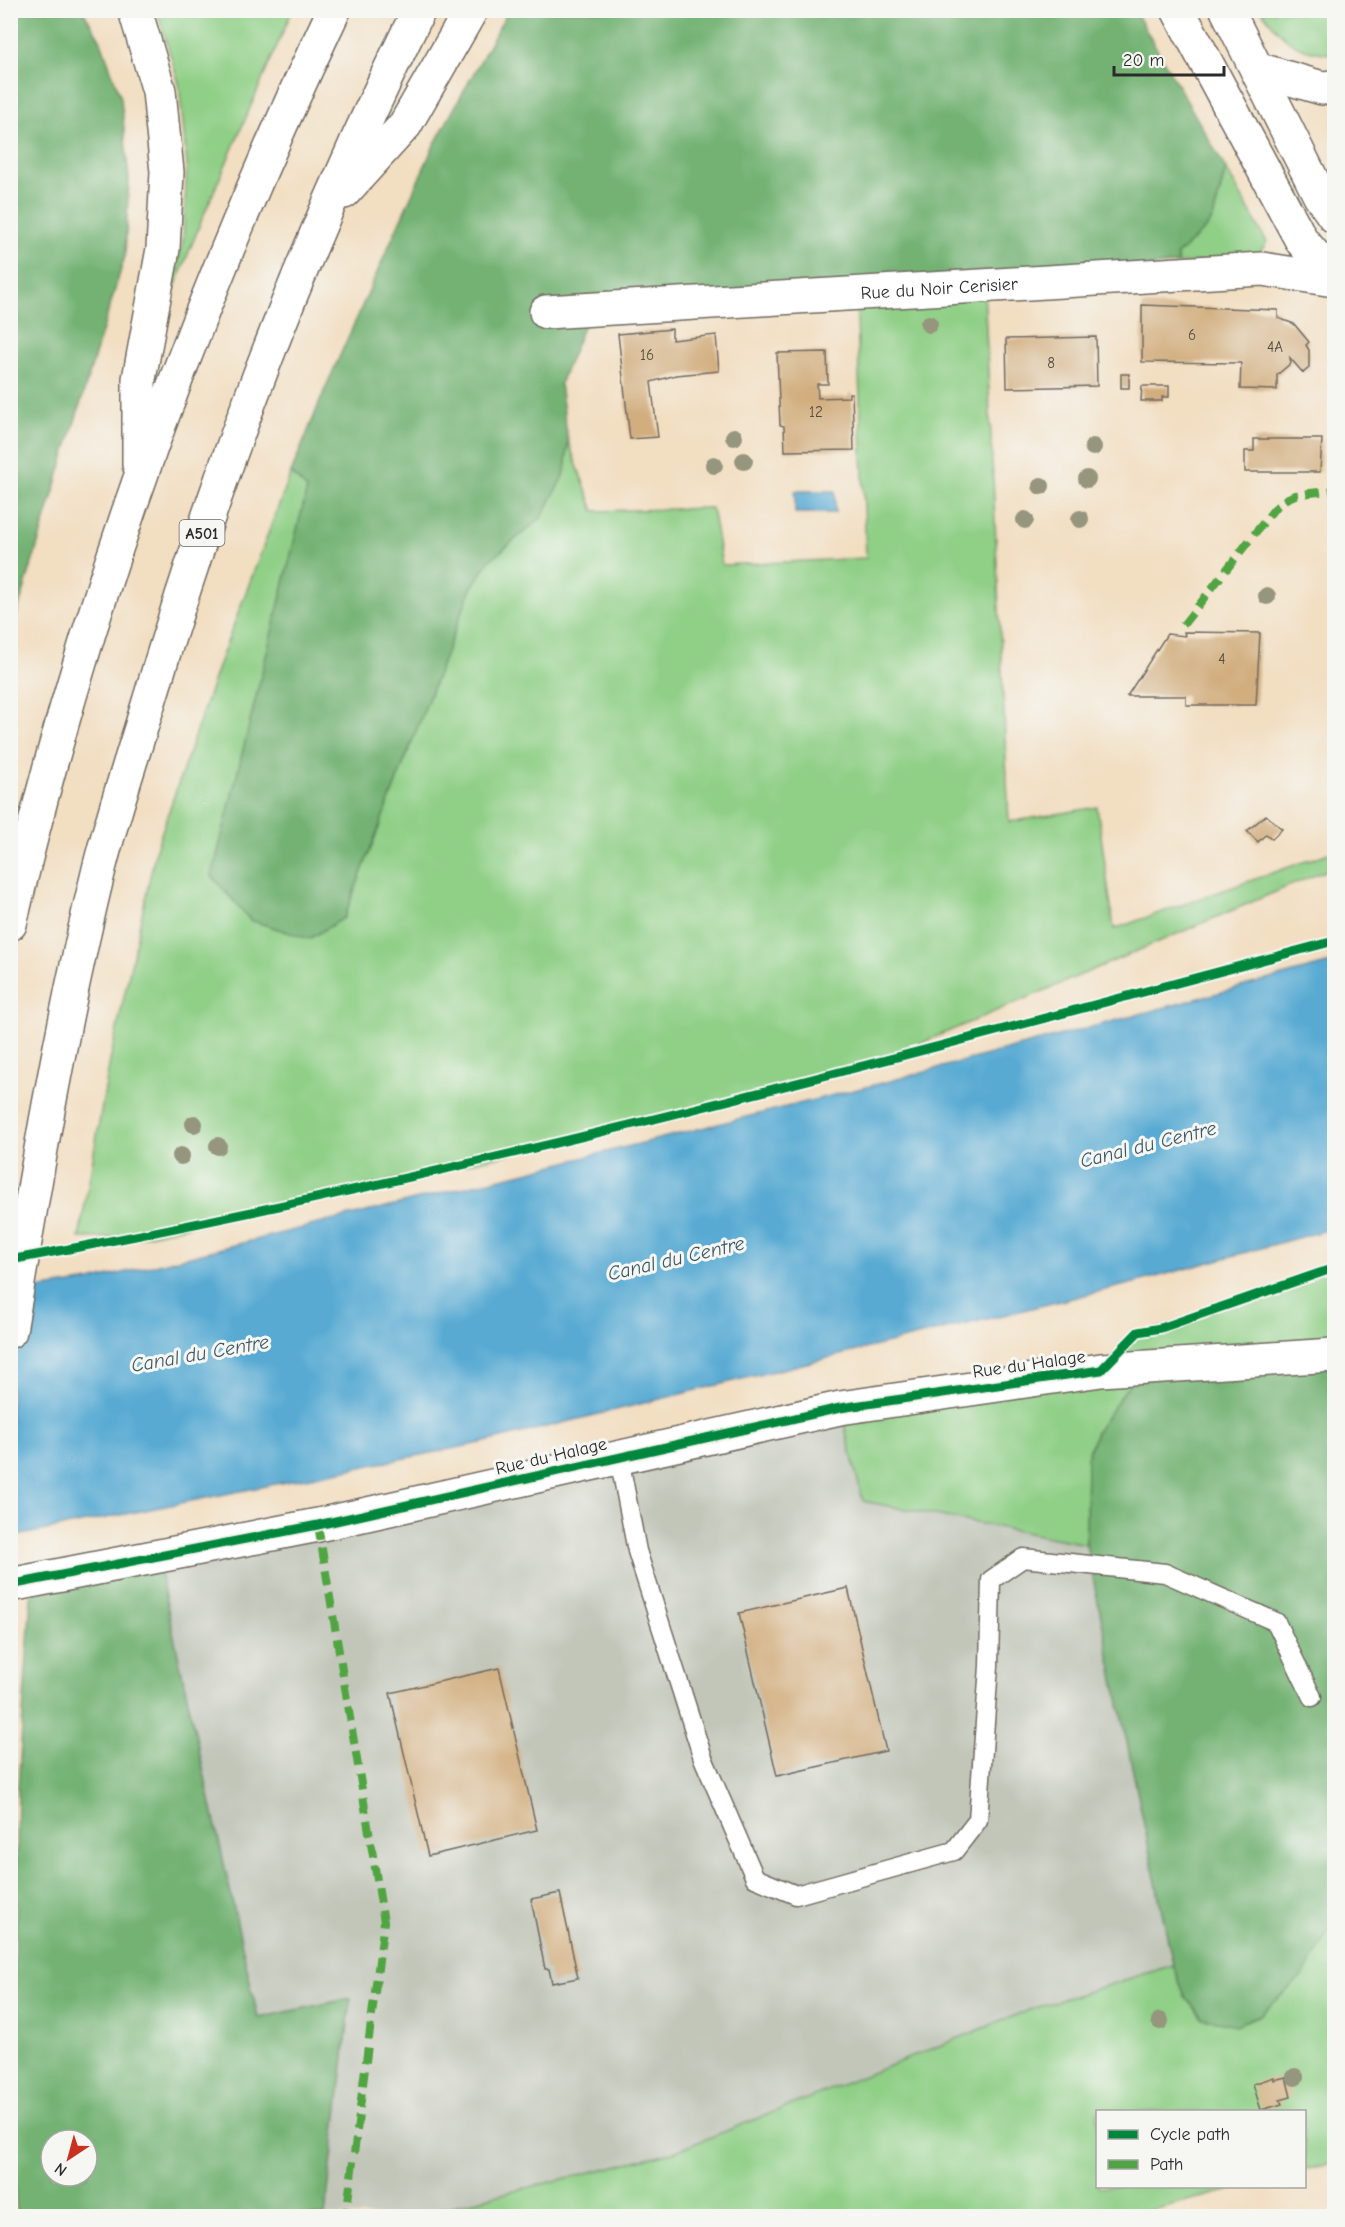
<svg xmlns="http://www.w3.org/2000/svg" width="1345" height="2227" font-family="'Comic Neue',sans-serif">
<rect width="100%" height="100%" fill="#f6f6f2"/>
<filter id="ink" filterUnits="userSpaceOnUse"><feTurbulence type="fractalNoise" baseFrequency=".0167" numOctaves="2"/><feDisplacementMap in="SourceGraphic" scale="12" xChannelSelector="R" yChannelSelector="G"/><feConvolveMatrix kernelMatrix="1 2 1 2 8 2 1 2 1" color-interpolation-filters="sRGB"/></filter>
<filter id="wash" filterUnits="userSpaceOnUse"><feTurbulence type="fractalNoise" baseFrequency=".008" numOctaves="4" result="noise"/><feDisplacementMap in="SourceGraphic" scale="24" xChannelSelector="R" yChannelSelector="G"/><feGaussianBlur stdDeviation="1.35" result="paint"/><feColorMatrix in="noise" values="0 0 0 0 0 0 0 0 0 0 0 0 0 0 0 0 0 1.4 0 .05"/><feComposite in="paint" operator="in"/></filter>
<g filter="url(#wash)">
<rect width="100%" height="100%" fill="#f2dec1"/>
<!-- industrial -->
<path fill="#c2c6b9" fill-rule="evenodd" d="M 1334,1344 L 1334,2162 L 1305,2170 L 1304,2112 L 1098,2112 L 1098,2186 L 1242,2187 L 1129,2216 L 17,2216 L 12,2152 L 18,1787 L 160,1576 L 156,1555 L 840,1408 L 848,1441 ZM 51,2140 L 87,2140 L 87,2176 L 51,2176 Z"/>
<!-- green -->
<g fill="#8fcf86" stroke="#5d7d58" stroke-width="1.5">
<path d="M 157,11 L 292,11 L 202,219 L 165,312 L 183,242 L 187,165 L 179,84 Z"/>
<path d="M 1261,11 L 1334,11 L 1334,54 C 1294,52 1285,40 1261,11 Z"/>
<path d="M 1226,169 L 1267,242 L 1257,256 L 1177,264 L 1177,255 L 1206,228 L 1213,218 Z"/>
<path d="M 984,286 L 1009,822 L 1097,807 L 1114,929 L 1334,851 L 1334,867 L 872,1064 L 484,1160 L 140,1237 L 79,1238 L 109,1066 L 156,849 L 219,664 L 291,473 L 307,489 L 344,918 L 471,588 L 490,560 L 542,517 L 565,472 L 568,441 L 594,511 L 712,508 L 722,565 L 866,558 L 856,293 Z"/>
<path d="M 1334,1268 L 1334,1355 L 1141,1367 L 1096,1432 L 1087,1458 L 1086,1544 L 863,1501 L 840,1408 L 1101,1370 L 1138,1332 L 1161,1328 Z"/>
<path d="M 1334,1921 L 1334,2162 L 1305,2170 L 1304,2112 L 1098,2112 L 1098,2186 L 1242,2187 L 1129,2216 L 413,2216 L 676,2151 L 1029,2010 L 1173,1965 L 1185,1996 Z"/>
</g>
<!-- forest -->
<g fill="#73b273" stroke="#4f6e4f" stroke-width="1.5" fill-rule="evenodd">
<path d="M 11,10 L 83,11 L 100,39 L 121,98 L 129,179 L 125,256 L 11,633 Z"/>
<path d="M 508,11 L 1135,11 L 1226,169 L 1213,218 L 1206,228 L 1177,255 L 1178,264 L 590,310 L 560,384 L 568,441 L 565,472 L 542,517 L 490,560 L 471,588 L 344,918 L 309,939 L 250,920 L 212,876 L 307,489 L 291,473 L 325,389 L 434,145 Z"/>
<path d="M 1334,1355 L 1334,1921 L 1304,1975 L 1260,2015 L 1236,2025 L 1203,2018 L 1185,1996 L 1173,1965 L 1086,1544 L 1087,1458 L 1096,1432 L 1141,1367 Z"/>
<path d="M 156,1555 L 258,2018 L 351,1998 L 325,2216 L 17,2216 L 12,2152 L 18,1787 L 32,1582 ZM 51,2140 L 87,2140 L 87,2176 L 51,2176 Z"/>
</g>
<!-- water -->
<g fill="#58aad3" stroke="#426a7f" stroke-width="1.5">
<rect x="795" y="491" width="40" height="22"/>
<path d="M 1334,962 L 1334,1228 L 1134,1283 L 481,1443 L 11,1537 L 11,1293 L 90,1281 L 886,1082 Z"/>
</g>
<g id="blocks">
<!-- building -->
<g fill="#d2ae7f">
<path d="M 1142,305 L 1278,310 L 1278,318 L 1294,324 L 1309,342 L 1306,345 L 1309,350 L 1309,368 L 1303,373 L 1290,358 L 1291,363 L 1277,375 L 1277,390 L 1240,389 L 1241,363 L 1142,362 Z"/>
<path d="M 672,329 L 672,340 L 716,335 L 719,371 L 676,375 L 651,382 L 658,437 L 630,439 L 618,334 Z"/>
<path d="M 1096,337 L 1097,386 L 1007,388 L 1006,339 Z"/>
<path d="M 827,352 L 828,384 L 817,384 L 818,398 L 849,397 L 849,393 L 852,393 L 854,450 L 785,451 L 784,426 L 780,425 L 777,353 Z"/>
<rect x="1121" y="374" width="8" height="14"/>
<path d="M 1142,386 L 1169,386 L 1169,397 L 1162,397 L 1162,401 L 1141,401 Z"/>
<path d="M 1254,439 L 1322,439 L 1320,472 L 1245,472 L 1245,451 L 1254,451 Z"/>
<path d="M 1184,632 L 1260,633 L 1256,705 L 1186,705 L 1186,696 L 1127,696 L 1167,634 L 1185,636 Z"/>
<path d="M 1266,815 L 1282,829 L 1272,839 L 1266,834 L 1258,842 L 1247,831 Z"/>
<path d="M 848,1588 L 886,1751 L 777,1776 L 739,1613 Z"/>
<path d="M 499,1668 L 537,1830 L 428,1856 L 390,1693 Z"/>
<path d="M 560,1893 L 578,1978 L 552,1983 L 549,1969 L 545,1969 L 531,1899 Z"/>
<path d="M 1274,2077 L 1274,2080 L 1286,2077 L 1291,2097 L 1280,2100 L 1282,2104 L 1261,2110 L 1253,2084 Z"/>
</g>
</g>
</g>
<g filter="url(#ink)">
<use href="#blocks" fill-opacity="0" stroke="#716a60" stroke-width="1.5"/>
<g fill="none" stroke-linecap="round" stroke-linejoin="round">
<defs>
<path id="lane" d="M 619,1458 L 637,1551 L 703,1758 L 755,1878 L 796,1895 L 954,1851 L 978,1820 L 989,1666 L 991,1580 L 1023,1558 L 1165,1573 L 1276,1622 L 1312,1697"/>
<g id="street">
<path id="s1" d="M 546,312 L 1262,269 L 1334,280"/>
</g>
<path id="secondary" d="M 10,1585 L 318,1525 L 840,1408 L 1101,1370 L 1334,1355"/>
<g id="highway">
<path d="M 135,10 L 159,91 L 167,172 L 163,249 L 139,379 L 139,464"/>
<path d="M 1178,10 L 1302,241 L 1314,255 L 1334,270"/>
<path d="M 1227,10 L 1320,196 L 1334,216"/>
<path d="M 1257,69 L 1322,88 L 1334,87"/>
<path d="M 344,192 L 405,125 L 471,10"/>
<path d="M 10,924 C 83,610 195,301 334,10"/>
<path d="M 10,1331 C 36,1174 62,1019 100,865 C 114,811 132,758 148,705 C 219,467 308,233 419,10"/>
</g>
</defs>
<!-- lane casing -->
<use href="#lane" stroke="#716a60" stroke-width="21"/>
<!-- street casing -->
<use href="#street" stroke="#716a60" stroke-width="36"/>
<!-- secondary casing -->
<use href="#secondary" stroke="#716a60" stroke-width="36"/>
<!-- highway casing -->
<use href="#highway" stroke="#716a60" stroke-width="36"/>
<!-- lane -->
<use href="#lane" stroke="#fff" stroke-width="18"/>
<!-- street -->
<use href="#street" stroke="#fff" stroke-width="33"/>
<!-- secondary -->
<use href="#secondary" stroke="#fff" stroke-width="33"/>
<!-- highway -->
<use href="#highway" stroke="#fff" stroke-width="33"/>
<!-- quiet -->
<g stroke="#51a443" stroke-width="8" stroke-dasharray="15 8" stroke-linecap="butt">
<path d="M 1183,625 L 1274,509 L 1286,499 L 1295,495 L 1334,490"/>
<path d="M 318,1525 L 384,1922 L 346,2216"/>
</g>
<defs>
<g id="cycleway">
<path d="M 10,1260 C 457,1178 896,1058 1334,941"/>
<path d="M 10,1585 L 318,1525 L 840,1408 L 1101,1370 L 1138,1332 L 1161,1328 L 1334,1268"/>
</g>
</defs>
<!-- cycleway casing -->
<use href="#cycleway" stroke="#f6f6f2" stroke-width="13"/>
<!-- cycleway -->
<use href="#cycleway" stroke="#00873e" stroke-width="9"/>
</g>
<!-- trees -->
<g fill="#95967d">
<circle cx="929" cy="324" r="9"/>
<circle cx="734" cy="437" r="9"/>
<circle cx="1093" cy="447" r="9"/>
<circle cx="744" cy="461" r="9"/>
<circle cx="714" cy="465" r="9"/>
<circle cx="1087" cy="479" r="9"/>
<circle cx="1041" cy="486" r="9"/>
<circle cx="1080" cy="519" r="9"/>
<circle cx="1025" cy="520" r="9"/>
<circle cx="1267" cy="596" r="9"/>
<circle cx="194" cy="1124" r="9"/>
<circle cx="218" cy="1146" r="9"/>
<circle cx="181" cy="1156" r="9"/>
<circle cx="1160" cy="2021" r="9"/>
<circle cx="1295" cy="2077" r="9"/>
</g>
</g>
<g text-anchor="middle" stroke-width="6" stroke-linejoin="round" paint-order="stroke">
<!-- number labels -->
<g font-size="15" fill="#554c40">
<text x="1192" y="340">6</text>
<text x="1275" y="352">4A</text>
<text x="647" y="360">16</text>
<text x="1051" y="368">8</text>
<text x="816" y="417">12</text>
<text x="1222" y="664">4</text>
</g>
<!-- shield labels -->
<rect fill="#f6f6f2" stroke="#686867" stroke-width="1.5" x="179.5" y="520" width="45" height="26" rx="4.5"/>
<g font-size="16" font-weight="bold" fill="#2b2b2b">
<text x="202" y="539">A501</text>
</g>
<!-- street labels -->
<g font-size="18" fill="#2b2b2b" stroke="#f6f6f2">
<text dy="6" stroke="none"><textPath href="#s1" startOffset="394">Rue du Noir Cerisier</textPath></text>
<text transform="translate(1029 1364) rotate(-8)" y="6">Rue du Halage</text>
<text transform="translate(551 1456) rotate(-13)" y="6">Rue du Halage</text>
</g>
<!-- water labels -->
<g font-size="20" font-style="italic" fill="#3b5766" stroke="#f6f6f2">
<text transform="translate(1148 1144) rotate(-14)" y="7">Canal du Centre</text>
<text transform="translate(676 1258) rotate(-13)" y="7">Canal du Centre</text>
<text transform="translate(200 1353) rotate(-10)" y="7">Canal du Centre</text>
</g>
</g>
<!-- margin -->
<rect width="1345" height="2227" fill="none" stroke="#f6f6f2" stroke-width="36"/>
<!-- legend -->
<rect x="1096" y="2110" width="210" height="78" fill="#f6f6f2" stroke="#a5a5a2" stroke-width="1.5"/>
<rect x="1108" y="2130" width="30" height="9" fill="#00873e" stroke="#a5a5a2" stroke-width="1.5"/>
<text x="1150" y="2140" font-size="18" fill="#2b2b2b">Cycle path</text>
<rect x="1108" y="2160" width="30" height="9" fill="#51a443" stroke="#a5a5a2" stroke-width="1.5"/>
<text x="1150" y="2170" font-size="18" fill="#2b2b2b">Path</text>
<!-- north arrow -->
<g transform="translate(69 2158) rotate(216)"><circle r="28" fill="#f6f6f2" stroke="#a5a5a2" stroke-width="1.5"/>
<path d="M0-4.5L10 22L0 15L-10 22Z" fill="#c8321e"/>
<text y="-9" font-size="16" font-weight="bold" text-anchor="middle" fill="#2b2b2b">N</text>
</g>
<!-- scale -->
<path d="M1114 66v9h110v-9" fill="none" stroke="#2b2b2b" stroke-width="3"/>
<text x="1123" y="66" font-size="18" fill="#2b2b2b" stroke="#f6f6f2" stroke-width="4.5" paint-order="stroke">20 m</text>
</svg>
